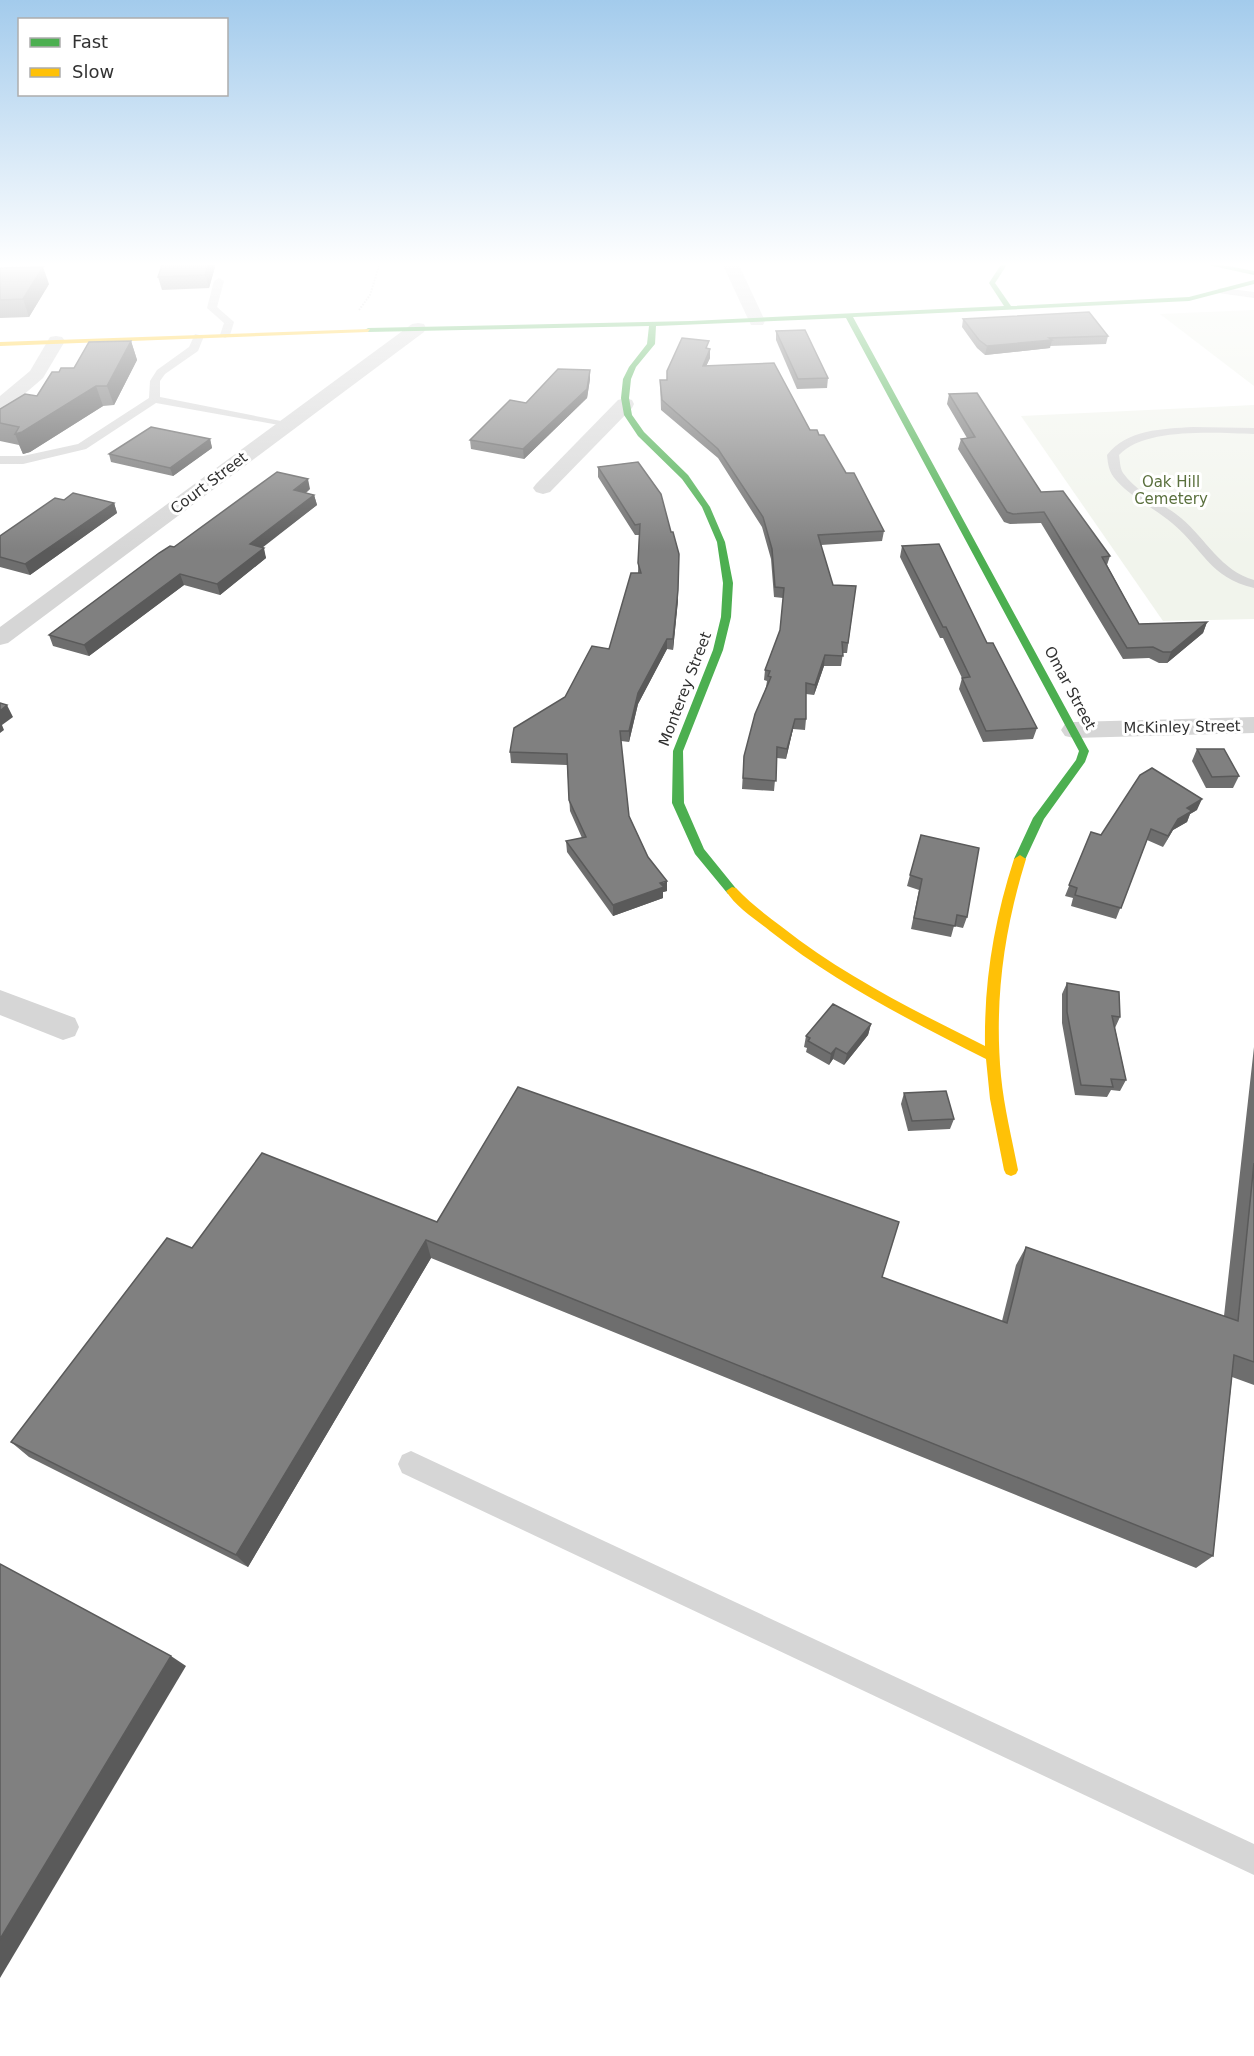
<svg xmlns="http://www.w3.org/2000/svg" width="1254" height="2056" font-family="'DejaVu Sans',sans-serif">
<rect width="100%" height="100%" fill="#fff"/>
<!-- green -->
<g fill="#f1f4ec">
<path d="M 1254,310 L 1254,386 L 1160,314 Z"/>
<path d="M 1254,405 L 1254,619 L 1163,621 L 1021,416 Z"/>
</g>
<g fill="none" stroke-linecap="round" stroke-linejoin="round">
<!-- path -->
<path stroke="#d5d5d5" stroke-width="2" stroke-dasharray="1.5 1.5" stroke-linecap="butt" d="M 359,310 L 370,295 L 380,263"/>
<!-- lane -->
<g fill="#d6d6d6" fill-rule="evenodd">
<path d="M 219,278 L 224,281 L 217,307 L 234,322 L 230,335 L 225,338 L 220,335 L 224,323 L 207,308 L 214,281 Z"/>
<path d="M 1221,288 L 1254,292 L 1254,298 L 1218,293 L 1218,289 Z"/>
<path d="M 195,334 L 204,336 L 198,351 L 165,374 L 160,381 L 160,397 L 286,422 L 290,423 L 290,427 L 156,403 L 86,449 L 23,464 L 0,464 L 0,456 L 23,456 L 78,444 L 149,398 L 150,381 L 157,370 L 189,347 Z"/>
<path d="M 1193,427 L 1254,428 L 1254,434 C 1217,433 1145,427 1119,455 C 1120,461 1120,468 1123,473 C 1137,493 1163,503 1181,518 C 1206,539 1221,571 1254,580 L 1254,588 C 1209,577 1204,550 1172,523 C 1154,508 1132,498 1116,480 C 1109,472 1108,465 1107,455 C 1127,429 1163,429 1193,427 Z"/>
<path d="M 411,1451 L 1254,1844 L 1254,1875 L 402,1473 L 398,1464 L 402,1455 Z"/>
</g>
<!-- street -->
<g fill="#d6d6d6" fill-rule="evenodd">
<path d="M 722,263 L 738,263 L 765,321 L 763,325 L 751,325 L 749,321 Z"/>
<path d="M 418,323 L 424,324 L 426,328 L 424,332 L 8,643 L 0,645 L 0,627 L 412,324 Z"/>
<path d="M 56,336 L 62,337 L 65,341 L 43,378 L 7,409 L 0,411 L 0,396 L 30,371 L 50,337 Z"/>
<path d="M 625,398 L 632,400 L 634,404 L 632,408 L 550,492 L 543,494 L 536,492 L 533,488 L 536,484 L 618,400 Z"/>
<path d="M 1254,717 L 1254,733 L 1074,738 L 1065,736 L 1061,730 L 1065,724 L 1074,722 Z"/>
<path d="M 0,990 L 75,1018 L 79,1027 L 75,1036 L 63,1040 L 0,1015 Z"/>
</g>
<!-- fast -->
<g fill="#4caf50" fill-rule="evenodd">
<path d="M 1002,263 L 1008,263 L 995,283 L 1011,306 L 1189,297 L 1254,280 L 1254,284 L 1189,301 L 853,317 L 1089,751 L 1085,762 L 1044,819 L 1024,862 L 1020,863 L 1014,859 L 1033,818 L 1076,760 L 1079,751 L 846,318 L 656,326 L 655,344 L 636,367 L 631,379 L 629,398 L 632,415 L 644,432 L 688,475 L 710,507 L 725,542 L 733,583 L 731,617 L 723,650 L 683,751 L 684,803 L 704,849 L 738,891 L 732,895 L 728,894 L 695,854 L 672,803 L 673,751 L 713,650 L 721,617 L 723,583 L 717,542 L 702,507 L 682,479 L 638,436 L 624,415 L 621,398 L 623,379 L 629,367 L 647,344 L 649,326 L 368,332 L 365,330 L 368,328 L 691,321 L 1004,306 L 989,283 Z"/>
<path d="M 1199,263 L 1213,263 L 1254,271 L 1254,275 Z"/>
</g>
<!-- slow -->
<g fill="#ffc107" fill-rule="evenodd">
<path d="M 370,329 L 368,332 L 0,346 L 0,342 Z"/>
<path d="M 1020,855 L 1026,859 C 1004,930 994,1001 1001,1076 C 1004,1107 1012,1139 1018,1170 L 1016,1174 L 1011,1176 L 1006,1174 L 1004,1170 L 990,1099 L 986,1059 C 911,1021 836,983 770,931 C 755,919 736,907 726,891 L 732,887 L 736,888 C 750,903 766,915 782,927 C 844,976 915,1011 985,1046 C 984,981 994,921 1014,859 Z"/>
</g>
</g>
<!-- wall -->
<g fill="#6e6e6e">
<path d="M 163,263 L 216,263 L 209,288 L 162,290 L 158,277 Z"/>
<path d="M 0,268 L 49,284 L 29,317 L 0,318 Z"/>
<path d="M 963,319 L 1108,336 L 1106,344 L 1050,346 L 1050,348 L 985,355 L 977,348 L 962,327 Z"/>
<path d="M 776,331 L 828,378 L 827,388 L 797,389 L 776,340 Z"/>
<path d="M 131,341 L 137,360 L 114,405 L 103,406 L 30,452 L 23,454 L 19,445 L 0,441 L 0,409 L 37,396 L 59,372 L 74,368 Z"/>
<path d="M 709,348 L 710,349 L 710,358 L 706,366 L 819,435 L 846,473 L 884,531 L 882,541 L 821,545 L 833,585 L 856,586 L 847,653 L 843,653 L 841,666 L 824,666 L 814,695 L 806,694 L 806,719 L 805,730 L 793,729 L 786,759 L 777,758 L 774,791 L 742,789 L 744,756 L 766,687 L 767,681 L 764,680 L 765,670 L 780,631 L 783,598 L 774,597 L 771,559 L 762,527 L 718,458 L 661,410 L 660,380 L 667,380 L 667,371 Z"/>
<path d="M 590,370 L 590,379 L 587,398 L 524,459 L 471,449 L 470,440 L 526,403 Z"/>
<path d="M 949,394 L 1041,492 L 1110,556 L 1107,565 L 1139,624 L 1207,622 L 1203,633 L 1167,663 L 1159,663 L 1149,658 L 1123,659 L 1041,523 L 1010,524 L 1004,522 L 958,449 L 961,439 L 967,438 L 947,404 Z"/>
<path d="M 210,439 L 212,448 L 173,476 L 111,462 L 109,454 Z"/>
<path d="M 638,462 L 678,600 L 673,650 L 667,649 L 638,704 L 629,742 L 621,741 L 629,816 L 648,857 L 667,891 L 663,892 L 663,898 L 613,916 L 567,852 L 566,841 L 582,838 L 570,811 L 567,765 L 511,763 L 510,752 L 565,697 L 609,649 L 638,573 L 639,535 L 635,535 L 598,477 L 598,467 Z"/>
<path d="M 310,489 L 306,493 L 314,495 L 317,505 L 262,547 L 266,558 L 220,595 L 184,585 L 89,656 L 53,646 L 49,635 L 174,547 Z"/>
<path d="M 64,500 L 114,503 L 117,513 L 30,575 L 0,567 L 0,536 Z"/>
<path d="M 902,546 L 987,643 L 1037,728 L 1033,739 L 983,742 L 959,689 L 962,678 L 943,638 L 940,638 L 900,557 Z"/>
<path d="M 1197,749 L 1239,776 L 1233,788 L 1206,788 L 1192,761 Z"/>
<path d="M 1197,810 L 1190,814 L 1187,822 L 1173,830 L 1163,847 L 1147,840 L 1116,919 L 1071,906 L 1073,898 L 1065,896 L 1091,832 L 1101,835 Z"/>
<path d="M 921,835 L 967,917 L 963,928 L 954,926 L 951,937 L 911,929 L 919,890 L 907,886 Z"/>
<path d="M 1067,983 L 1120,1017 L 1115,1028 L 1126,1080 L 1120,1091 L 1111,1090 L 1107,1097 L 1075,1095 L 1062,1023 L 1062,994 Z"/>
<path d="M 871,1024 L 868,1035 L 844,1065 L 833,1059 L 829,1065 L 806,1052 L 807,1048 L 804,1047 L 806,1036 Z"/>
<path d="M 1254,1047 L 1254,1385 L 1232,1377 L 1213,1556 L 1196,1568 L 431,1258 L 248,1567 L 29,1457 L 11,1442 L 192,1248 L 437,1222 L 882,1277 L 1002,1321 L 1016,1265 L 1026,1247 L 1224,1316 Z"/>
<path d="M 904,1093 L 954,1119 L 950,1129 L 908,1131 L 901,1104 Z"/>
</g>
<!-- shaded-wall -->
<g fill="#5a5a5a">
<path d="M 209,263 L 216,263 L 209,288 L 205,275 Z"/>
<path d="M 43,267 L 49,284 L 29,317 L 23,299 Z"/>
<path d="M 1052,340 L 1050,348 L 985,355 L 987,346 Z"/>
<path d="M 131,341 L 137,360 L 114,405 L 107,386 Z"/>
<path d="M 710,349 L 710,358 L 702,375 L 703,366 Z"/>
<path d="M 590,370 L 590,379 L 587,398 L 524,459 L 523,449 Z"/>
<path d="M 96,386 L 103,406 L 30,452 L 23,454 L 15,434 Z"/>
<path d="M 210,439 L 212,448 L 173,476 L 170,468 Z"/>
<path d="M 308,479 L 310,489 L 296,500 L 294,490 Z"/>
<path d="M 314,495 L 317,505 L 253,555 L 250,544 Z"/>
<path d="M 114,503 L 117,513 L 30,575 L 25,564 Z"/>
<path d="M 264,548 L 266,558 L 220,595 L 217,584 Z"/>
<path d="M 180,574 L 184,585 L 89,656 L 84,645 Z"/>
<path d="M 678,590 L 678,600 L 673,650 L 673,639 Z"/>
<path d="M 1207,622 L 1203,633 L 1167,663 L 1171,652 Z"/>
<path d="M 667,639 L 667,649 L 638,704 L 629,742 L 629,731 L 638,693 Z"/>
<path d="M 825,655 L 824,666 L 814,695 L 815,685 Z"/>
<path d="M 7,705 L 13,717 L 2,725 L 4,730 L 0,733 L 0,711 Z"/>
<path d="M 795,719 L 793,729 L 786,759 L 787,749 Z"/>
<path d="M 1202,799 L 1197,810 L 1190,814 L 1187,822 L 1173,830 L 1163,847 L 1178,819 L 1187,808 Z"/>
<path d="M 667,881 L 667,891 L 663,892 L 663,898 L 613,916 L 613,905 Z"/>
<path d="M 871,1024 L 868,1035 L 844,1065 L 847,1054 Z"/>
<path d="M 836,1048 L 833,1059 L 829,1065 L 831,1054 Z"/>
<path d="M 426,1240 L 431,1258 L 248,1567 L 236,1555 Z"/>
<path d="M 171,1656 L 186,1666 L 0,1978 L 0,1939 Z"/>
</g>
<!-- building -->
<g fill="#808080" stroke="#5a5a5a" stroke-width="1.5">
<path d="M 163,263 L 209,263 L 205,275 L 158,277 Z"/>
<path d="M 43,267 L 23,299 L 0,300 L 0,268 Z"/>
<path d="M 1089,312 L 1108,336 L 1049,338 L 1052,340 L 987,346 L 979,340 L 963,319 Z"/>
<path d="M 805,330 L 828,378 L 798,379 L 776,331 Z"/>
<path d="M 682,338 L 709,341 L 706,348 L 710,349 L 703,366 L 774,363 L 810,430 L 817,430 L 819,435 L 824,435 L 846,473 L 854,473 L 884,531 L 818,535 L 833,585 L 856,586 L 848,643 L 842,642 L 843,656 L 825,655 L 815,685 L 806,683 L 806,719 L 795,719 L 787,749 L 777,747 L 776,781 L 743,778 L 744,756 L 755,714 L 771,677 L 768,676 L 770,671 L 765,670 L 780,630 L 784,588 L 775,587 L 772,549 L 763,517 L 718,449 L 662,400 L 660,380 L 667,380 L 667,371 Z"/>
<path d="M 131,341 L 107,386 L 96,386 L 22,432 L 15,434 L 19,427 L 0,423 L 0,409 L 25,394 L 37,396 L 52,372 L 59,372 L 61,368 L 74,368 L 89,342 Z"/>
<path d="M 558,369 L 590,370 L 587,389 L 523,449 L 470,440 L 510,400 L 526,403 Z"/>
<path d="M 977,393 L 1041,492 L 1063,491 L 1110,556 L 1102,557 L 1139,624 L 1207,622 L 1171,652 L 1163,652 L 1153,647 L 1127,648 L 1044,512 L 1013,514 L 1007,512 L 961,439 L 975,437 L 949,394 Z"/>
<path d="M 151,427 L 210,439 L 170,468 L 109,454 Z"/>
<path d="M 638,462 L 661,494 L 671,532 L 673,532 L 679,554 L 678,590 L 673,639 L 667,639 L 638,693 L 629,731 L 620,731 L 629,816 L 648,857 L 667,881 L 660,883 L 664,887 L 613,905 L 566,841 L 586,837 L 569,800 L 567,754 L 510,752 L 514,728 L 565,697 L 592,646 L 609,649 L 631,573 L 641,573 L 638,563 L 640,524 L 635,525 L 598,467 Z"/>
<path d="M 277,472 L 308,479 L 294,490 L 314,495 L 250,544 L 264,548 L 217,584 L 180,574 L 84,645 L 49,635 L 159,553 L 170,546 L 174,547 Z"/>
<path d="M 73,493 L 114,503 L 25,564 L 0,557 L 0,536 L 55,498 L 64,500 Z"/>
<path d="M 939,544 L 987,643 L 993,643 L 994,645 L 1037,728 L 986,731 L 962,678 L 970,677 L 946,627 L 943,627 L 902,546 Z"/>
<path d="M 0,703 L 7,705 L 0,711 Z"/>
<path d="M 1197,749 L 1224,749 L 1239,776 L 1212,777 Z"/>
<path d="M 1152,768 L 1202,799 L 1187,808 L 1192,811 L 1178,819 L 1168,836 L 1151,829 L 1121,908 L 1075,895 L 1077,888 L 1069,885 L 1091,832 L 1101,835 L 1140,775 Z"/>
<path d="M 921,835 L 979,848 L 967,917 L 957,915 L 955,926 L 914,918 L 922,879 L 910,875 Z"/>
<path d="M 1067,983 L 1119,992 L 1120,1017 L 1112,1016 L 1126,1080 L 1111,1079 L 1113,1087 L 1081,1085 L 1067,1012 Z"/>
<path d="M 833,1004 L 871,1024 L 847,1054 L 836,1048 L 831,1054 L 808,1041 L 810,1038 L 806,1036 Z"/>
<path d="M 518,1087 L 899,1222 L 882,1277 L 1007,1323 L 1026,1247 L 1238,1321 L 1254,1163 L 1254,1362 L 1234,1355 L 1213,1556 L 426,1240 L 236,1555 L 11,1442 L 167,1238 L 192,1248 L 262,1153 L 437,1222 Z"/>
<path d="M 946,1091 L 954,1119 L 912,1121 L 904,1093 Z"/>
<path d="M 0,1564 L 171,1656 L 0,1939 Z"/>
</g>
<!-- sky -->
<linearGradient id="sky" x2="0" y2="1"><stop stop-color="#a3cbec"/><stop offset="0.48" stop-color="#fff"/><stop offset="1" stop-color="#fff" stop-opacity="0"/></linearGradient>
<rect width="1254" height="551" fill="url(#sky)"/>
<g text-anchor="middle" stroke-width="6" stroke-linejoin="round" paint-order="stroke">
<!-- far-park labels -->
<g font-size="15" fill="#5a703d" stroke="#fff">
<text x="1171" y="487">Oak Hill<tspan x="1171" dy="17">Cemetery</tspan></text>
</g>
<!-- far-street labels -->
<g font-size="15" fill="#323232" stroke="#fff">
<text transform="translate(209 483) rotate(-37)" y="5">Court Street</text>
<text transform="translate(1070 688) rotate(62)" y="5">Omar Street</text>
<text transform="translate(685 689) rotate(-69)" y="5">Monterey Street</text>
<text transform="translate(1182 727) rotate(-1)" y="5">McKinley Street</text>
</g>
</g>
<!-- legend -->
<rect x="18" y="18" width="210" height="78" fill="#ffffff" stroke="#adadad" stroke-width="1.5"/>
<rect x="30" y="38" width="30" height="9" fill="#4caf50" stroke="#adadad" stroke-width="1.5"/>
<text x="72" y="48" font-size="18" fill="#323232">Fast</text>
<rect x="30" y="68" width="30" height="9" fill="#ffc107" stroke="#adadad" stroke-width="1.5"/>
<text x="72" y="78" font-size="18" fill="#323232">Slow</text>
</svg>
